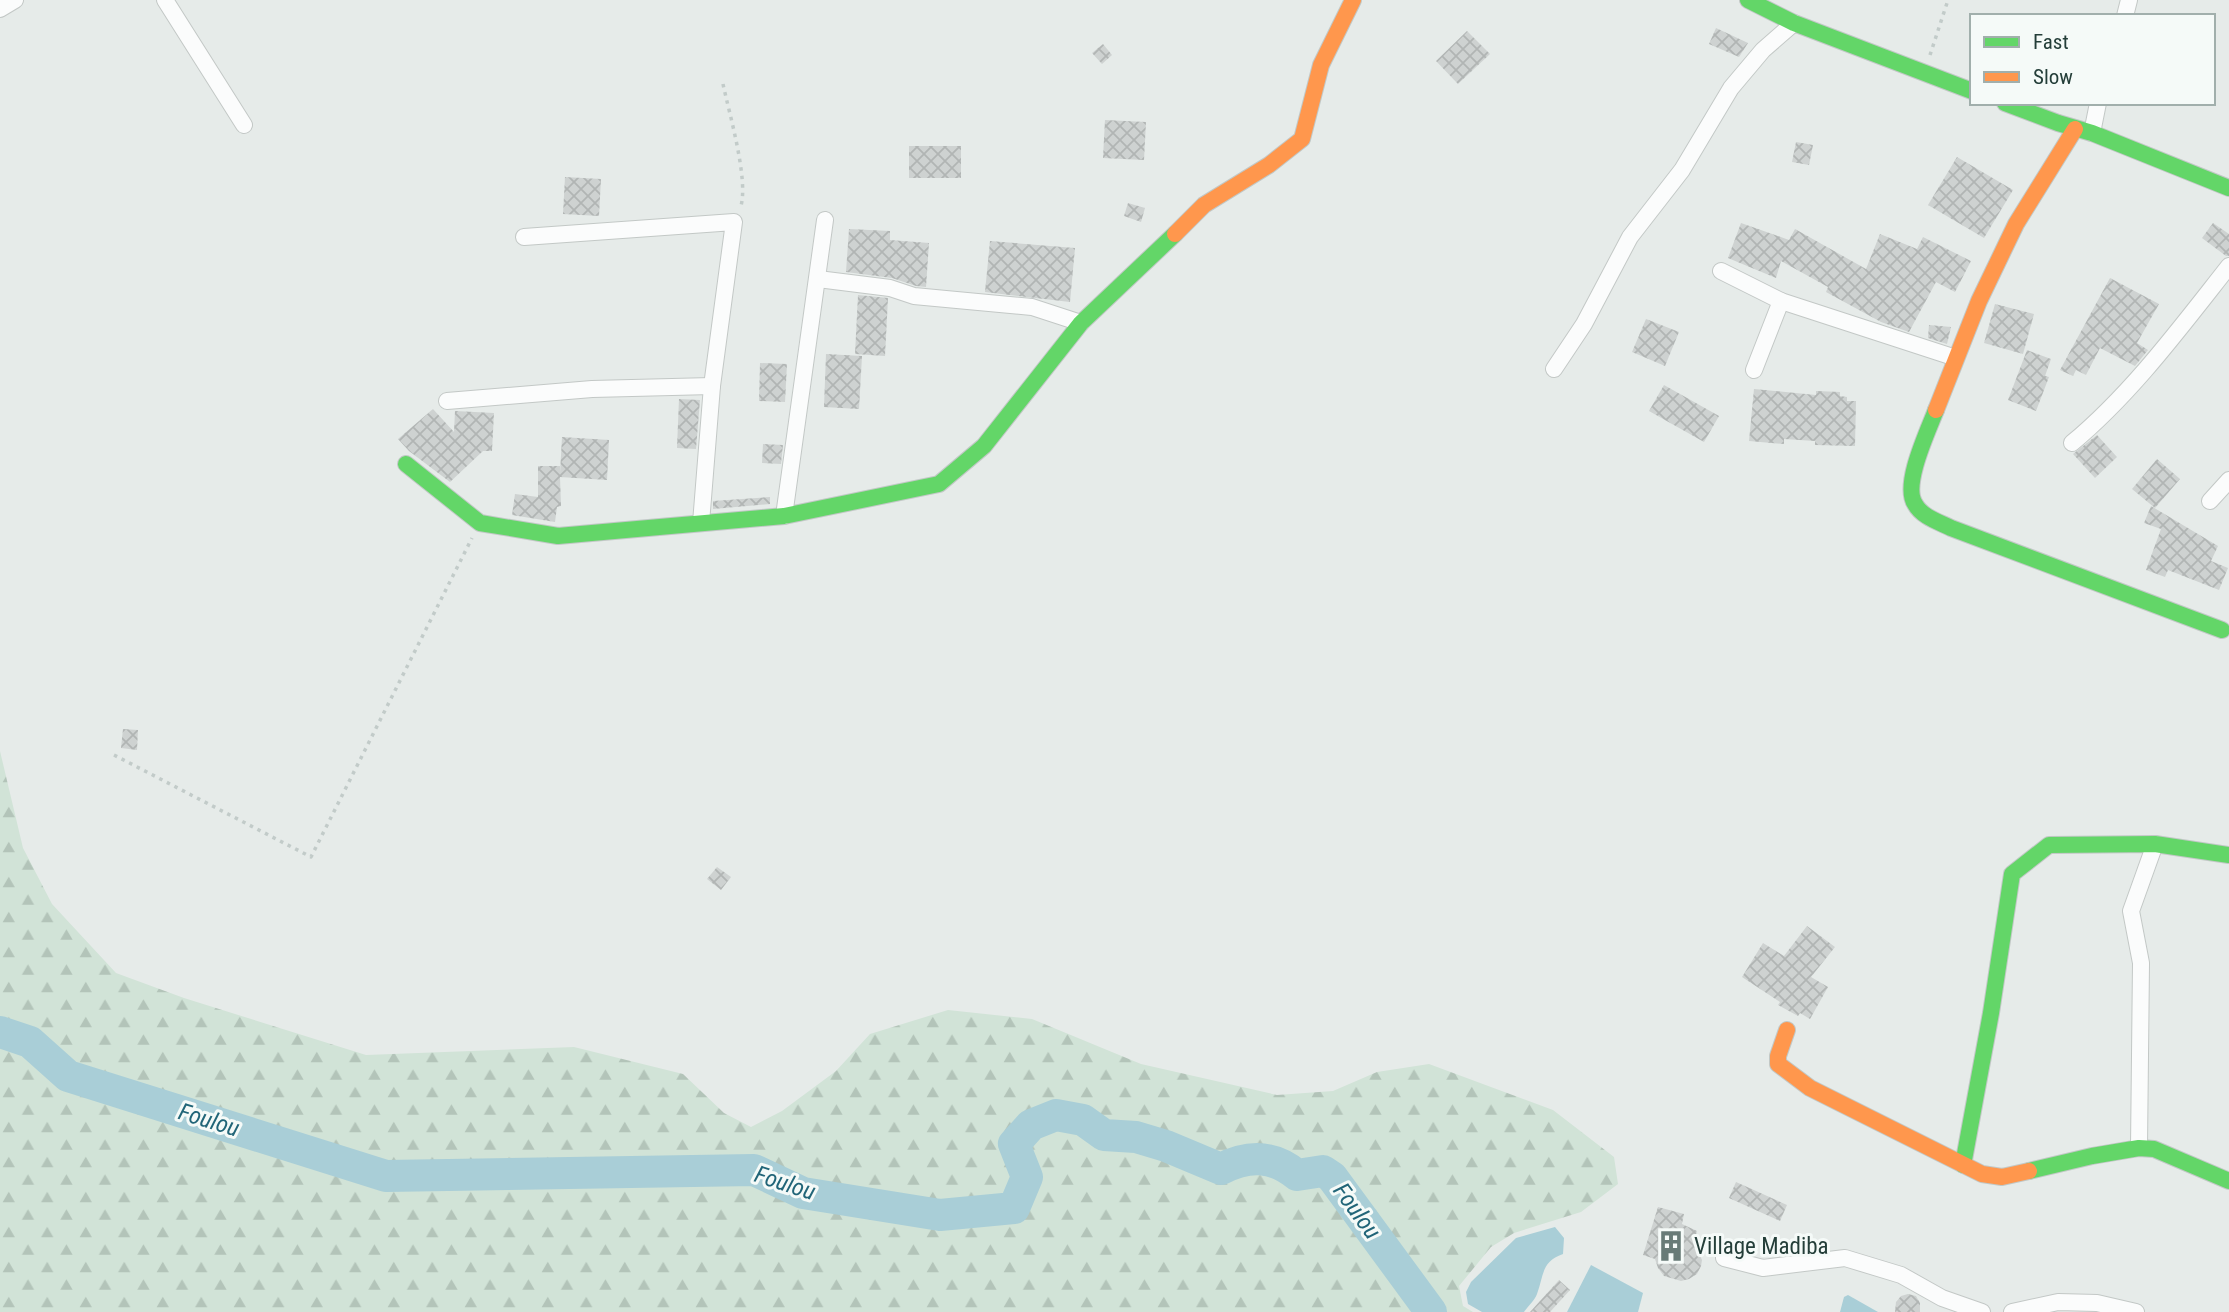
<svg xmlns="http://www.w3.org/2000/svg" width="2229" height="1312" font-family="'Roboto Condensed',sans-serif">
<defs>
<pattern id="forest-firs" width="22" height="20" patternUnits="userSpaceOnUse" patternTransform="scale(1.75)"><rect width="22" height="20" fill="#d1e3d7"/><path d="M5 1l3.5 6h-7zM16 11l3.5 6h-7z" fill="#b3c4b9"/></pattern>
<pattern id="building-cross-hatch" width="8" height="8" patternUnits="userSpaceOnUse" patternTransform="scale(1.75)"><rect width="8" height="8" fill="#ced2d1"/><path d="M0 0l8 8M0 8l8-8" fill="none" stroke="#b1b5b4"/></pattern>
</defs>
<rect width="100%" height="100%" fill="#e6ebe9"/>
<!-- forest -->
<path fill="url(#forest-firs)" d="M 0,751 L 23,848 L 52,904 L 116,973 L 184,998 L 366,1055 L 574,1047 L 683,1074 L 724,1113 L 751,1127 L 782,1111 L 836,1071 L 870,1034 L 948,1010 L 1032,1019 L 1141,1064 L 1277,1095 L 1333,1091 L 1377,1072 L 1429,1064 L 1553,1110 L 1614,1157 L 1618,1184 L 1581,1212 L 1514,1233 L 1491,1247 L 1459,1286 L 1463,1306 L 1473,1312 L 0,1312 Z"/>
<!-- water -->
<g fill="#a9ced7">
<path d="M 1555,1227 L 1564,1238 L 1563,1254 C 1541,1262 1544,1275 1537,1294 C 1535,1300 1528,1306 1524,1312 L 1482,1312 L 1468,1304 L 1466,1292 L 1471,1282 L 1516,1238 Z"/>
<path d="M 1591,1265 L 1643,1293 L 1638,1312 L 1567,1312 Z"/>
<path d="M 1848,1295 L 1878,1312 L 1840,1312 L 1844,1297 Z"/>
</g>
<g fill="none" stroke-linecap="round" stroke-linejoin="round">
<!-- river -->
<path stroke="#a9ced7" stroke-width="32" d="M 0,1032 L 30,1042 L 68,1076 L 386,1176 L 754,1170 L 803,1193 L 940,1215 L 1014,1208 L 1027,1177 L 1014,1144 L 1031,1125 L 1056,1115 L 1083,1120 L 1104,1135 L 1136,1137 L 1166,1146 L 1221,1169 C 1248,1155 1273,1155 1297,1175 L 1323,1171 L 1332,1177 L 1431,1312"/>
</g>
<!-- building -->
<g fill="url(#building-cross-hatch)">
<path d="M 1716,28 L 1748,43 L 1739,57 L 1709,44 Z"/>
<path d="M 1467,31 L 1490,54 L 1458,84 L 1436,61 Z"/>
<path d="M 1103,44 L 1112,55 L 1102,64 L 1092,53 Z"/>
<path d="M 1105,120 L 1146,122 L 1144,160 L 1103,158 Z"/>
<path d="M 1796,142 L 1813,145 L 1809,165 L 1792,162 Z"/>
<rect x="909" y="146" width="52" height="32"/>
<path d="M 1957,157 L 2013,190 L 1984,238 L 1928,205 Z"/>
<path d="M 565,177 L 601,179 L 599,216 L 563,214 Z"/>
<path d="M 1128,203 L 1145,208 L 1141,222 L 1124,216 Z"/>
<path d="M 1741,223 L 1789,240 L 1795,229 L 1866,269 L 1880,234 L 1917,249 L 1923,237 L 1971,261 L 1955,292 L 1936,282 L 1909,332 L 1881,322 L 1826,292 L 1828,287 L 1781,261 L 1776,278 L 1728,258 Z"/>
<path d="M 2213,223 L 2229,234 L 2229,256 L 2226,256 L 2202,238 Z"/>
<path d="M 849,229 L 890,231 L 890,240 L 929,243 L 926,287 L 916,286 L 892,278 L 846,272 Z"/>
<path d="M 990,241 L 1075,248 L 1070,302 L 985,292 Z"/>
<path d="M 2110,278 L 2159,304 L 2137,343 L 2148,350 L 2135,366 L 2100,348 L 2086,375 L 2076,370 L 2073,376 L 2060,370 Z"/>
<path d="M 858,295 L 888,298 L 885,356 L 855,354 Z"/>
<path d="M 1995,304 L 2034,314 L 2023,354 L 1984,343 Z"/>
<path d="M 1646,319 L 1679,332 L 1665,366 L 1632,352 Z"/>
<path d="M 1929,325 L 1951,327 L 1947,344 L 1928,338 Z"/>
<path d="M 2027,350 L 2051,359 L 2045,376 L 2049,377 L 2036,411 L 2008,400 Z"/>
<path d="M 826,354 L 862,356 L 859,409 L 824,407 Z"/>
<path d="M 760,363 L 787,364 L 785,402 L 759,401 Z"/>
<path d="M 1664,385 L 1719,416 L 1704,442 L 1649,411 Z"/>
<path d="M 1754,389 L 1816,395 L 1816,391 L 1840,392 L 1840,396 L 1847,397 L 1847,401 L 1856,401 L 1855,446 L 1815,445 L 1815,441 L 1784,439 L 1784,444 L 1749,441 Z"/>
<path d="M 679,399 L 700,400 L 696,449 L 677,448 Z"/>
<path d="M 433,409 L 454,432 L 455,411 L 494,413 L 492,451 L 483,451 L 450,482 L 409,451 L 398,439 Z"/>
<path d="M 2097,435 L 2117,457 L 2095,478 L 2073,454 Z"/>
<path d="M 562,437 L 609,440 L 607,480 L 560,477 L 561,506 L 557,507 L 555,522 L 512,515 L 515,494 L 538,497 L 538,466 L 560,466 L 560,473 Z"/>
<path d="M 763,444 L 783,445 L 781,464 L 762,463 Z"/>
<path d="M 2157,459 L 2180,479 L 2155,508 L 2132,489 Z"/>
<path d="M 770,497 L 770,504 L 713,509 L 713,501 Z"/>
<path d="M 2151,506 L 2218,546 L 2211,561 L 2228,568 L 2219,590 L 2168,570 L 2165,577 L 2146,570 L 2161,529 L 2144,523 Z"/>
<path d="M 123,729 L 138,730 L 137,750 L 121,748 Z"/>
<path d="M 717,867 L 731,877 L 721,890 L 707,879 Z"/>
<path d="M 1807,926 L 1835,947 L 1811,977 L 1828,987 L 1810,1019 L 1800,1013 L 1798,1016 L 1778,1005 L 1780,1002 L 1742,977 L 1763,943 L 1784,956 Z"/>
<path d="M 1736,1182 L 1787,1205 L 1780,1221 L 1729,1198 Z"/>
<path d="M 1658,1207 L 1684,1214 L 1682,1224 L 1697,1231 L 1694,1243 L 1702,1260 L 1701,1266 L 1697,1274 L 1689,1279 L 1681,1281 L 1664,1276 L 1658,1268 L 1655,1259 L 1643,1255 Z"/>
<path d="M 1559,1280 L 1570,1290 L 1550,1312 L 1530,1312 Z"/>
<path d="M 1908,1294 L 1916,1296 L 1920,1303 L 1920,1312 L 1895,1312 L 1896,1302 L 1901,1296 Z"/>
</g>
<g fill="none" stroke-linecap="round" stroke-linejoin="round">
<defs>
<g id="street">
<path d="M 165,0 L 244,125"/>
<path d="M 0,9 L 15,0"/>
<path d="M 2125,16 L 2129,0"/>
<path d="M 2092,133 L 2098,103"/>
<path d="M 524,237 L 734,222 L 712,386 L 701,523"/>
<path d="M 1721,271 L 1781,301 L 1754,370"/>
<path d="M 818,279 L 890,288 L 914,296 L 1032,307 L 1081,323"/>
<path d="M 1781,301 L 1956,358"/>
<path d="M 1554,369 L 1584,324 L 1630,237 L 1682,170 L 1731,88 L 1763,50 L 1794,23"/>
<path d="M 447,401 L 592,389 L 712,386"/>
<path d="M 2072,443 C 2132,393 2180,328 2229,266"/>
<path d="M 2210,501 L 2229,480"/>
<path d="M 784,516 L 825,220"/>
<path d="M 2139,1148 L 2141,963 L 2131,911 L 2155,844"/>
<path d="M 1724,1258 L 1763,1268 L 1845,1258 L 1901,1275 L 1942,1298 L 1982,1312"/>
<path d="M 2012,1312 L 2058,1302 L 2097,1303 L 2136,1312"/>
</g>
<g id="fast">
<path d="M 1748,0 L 1794,23 L 1972,91"/>
<path d="M 2005,103 L 2058,123 L 2092,133 L 2229,188"/>
<path d="M 1936,410 C 1928,431 1902,485 1915,504 C 1922,517 1939,522 1951,528 L 2222,630"/>
<path d="M 406,464 L 480,523 L 558,536 L 784,516 L 939,484 L 984,446 L 1081,323 L 1175,234"/>
<path d="M 1963,1165 L 1991,1013 L 2012,874 L 2049,845 L 2155,844 L 2229,855"/>
<path d="M 2029,1171 L 2092,1156 L 2139,1148 L 2154,1149 L 2229,1181"/>
</g>
<g id="slow">
<path d="M 1175,234 L 1204,205 L 1269,165 L 1302,139 L 1321,65 L 1353,0"/>
<path d="M 1936,410 L 1979,301 L 2016,224 L 2075,129"/>
<path d="M 1787,1030 L 1778,1056 L 1778,1064 L 1810,1088 L 1982,1174 L 2002,1177 L 2029,1171"/>
</g>
</defs>
<!-- street casing -->
<use href="#street" stroke="#c3c8c6" stroke-width="18"/>
<!-- fast casing -->
<use href="#fast" stroke="#c2c8c6" stroke-width="18"/>
<!-- slow casing -->
<use href="#slow" stroke="#c2c8c6" stroke-width="18"/>
<!-- path -->
<g stroke="#c2cbc9" stroke-width="3.5" stroke-dasharray="3.5 5" stroke-linecap="butt">
<path d="M 1930,55 L 1948,0"/>
<path d="M 723,84 C 729,113 750,183 740,209"/>
<path d="M 114,755 L 311,857 L 472,538"/>
</g>
<!-- street -->
<use href="#street" stroke="#fbfcfc" stroke-width="16"/>
<!-- fast -->
<use href="#fast" stroke="#63d668" stroke-width="16"/>
<!-- slow -->
<use href="#slow" stroke="#ff974d" stroke-width="16"/>
</g>
<!-- icons -->
<defs>
<symbol id="building-bare" viewBox="-9 -9 18 18"><path d="M-4-6H4V6H1V3H-1V6H-4ZM-2.5-4.3h1.7v1.8h-1.7ZM.8-4.3h1.7v1.8H.8ZM-2.5-1h1.7V.8h-1.7ZM.8-1h1.7V.8H.8Z" fill="#687b77" stroke="#f5faf8" stroke-width="2.5" paint-order="stroke"/></symbol>
</defs>
<g fill-rule="evenodd">
<use href="#building-bare" x="1649" y="1224" width="44" height="44"/>
</g>
<g text-anchor="middle" stroke-width="6" stroke-linejoin="round" paint-order="stroke">
<!-- poi labels -->
<g font-size="23" fill="#243e39" stroke="#f5faf8" text-anchor="start">
<text x="1694" y="1254">Village Madiba</text>
</g>
<!-- water labels -->
<g font-size="24" font-style="italic" fill="#216578" stroke="#f5faf8">
<text transform="translate(209 1120) rotate(17)" y="8">Foulou</text>
<text transform="translate(785 1183) rotate(18)" y="8">Foulou</text>
<text transform="translate(1357 1211) rotate(54)" y="8">Foulou</text>
</g>
</g>
<!-- legend -->
<rect x="1970" y="14" width="245" height="91" fill="#f5faf8" stroke="#a1afac" stroke-width="2"/>
<rect x="1984" y="37" width="35" height="10" fill="#63d668" stroke="#a1afac" stroke-width="2"/>
<text x="2033" y="49" font-size="21" fill="#243e39">Fast</text>
<rect x="1984" y="72" width="35" height="10" fill="#ff974d" stroke="#a1afac" stroke-width="2"/>
<text x="2033" y="84" font-size="21" fill="#243e39">Slow</text>
</svg>
